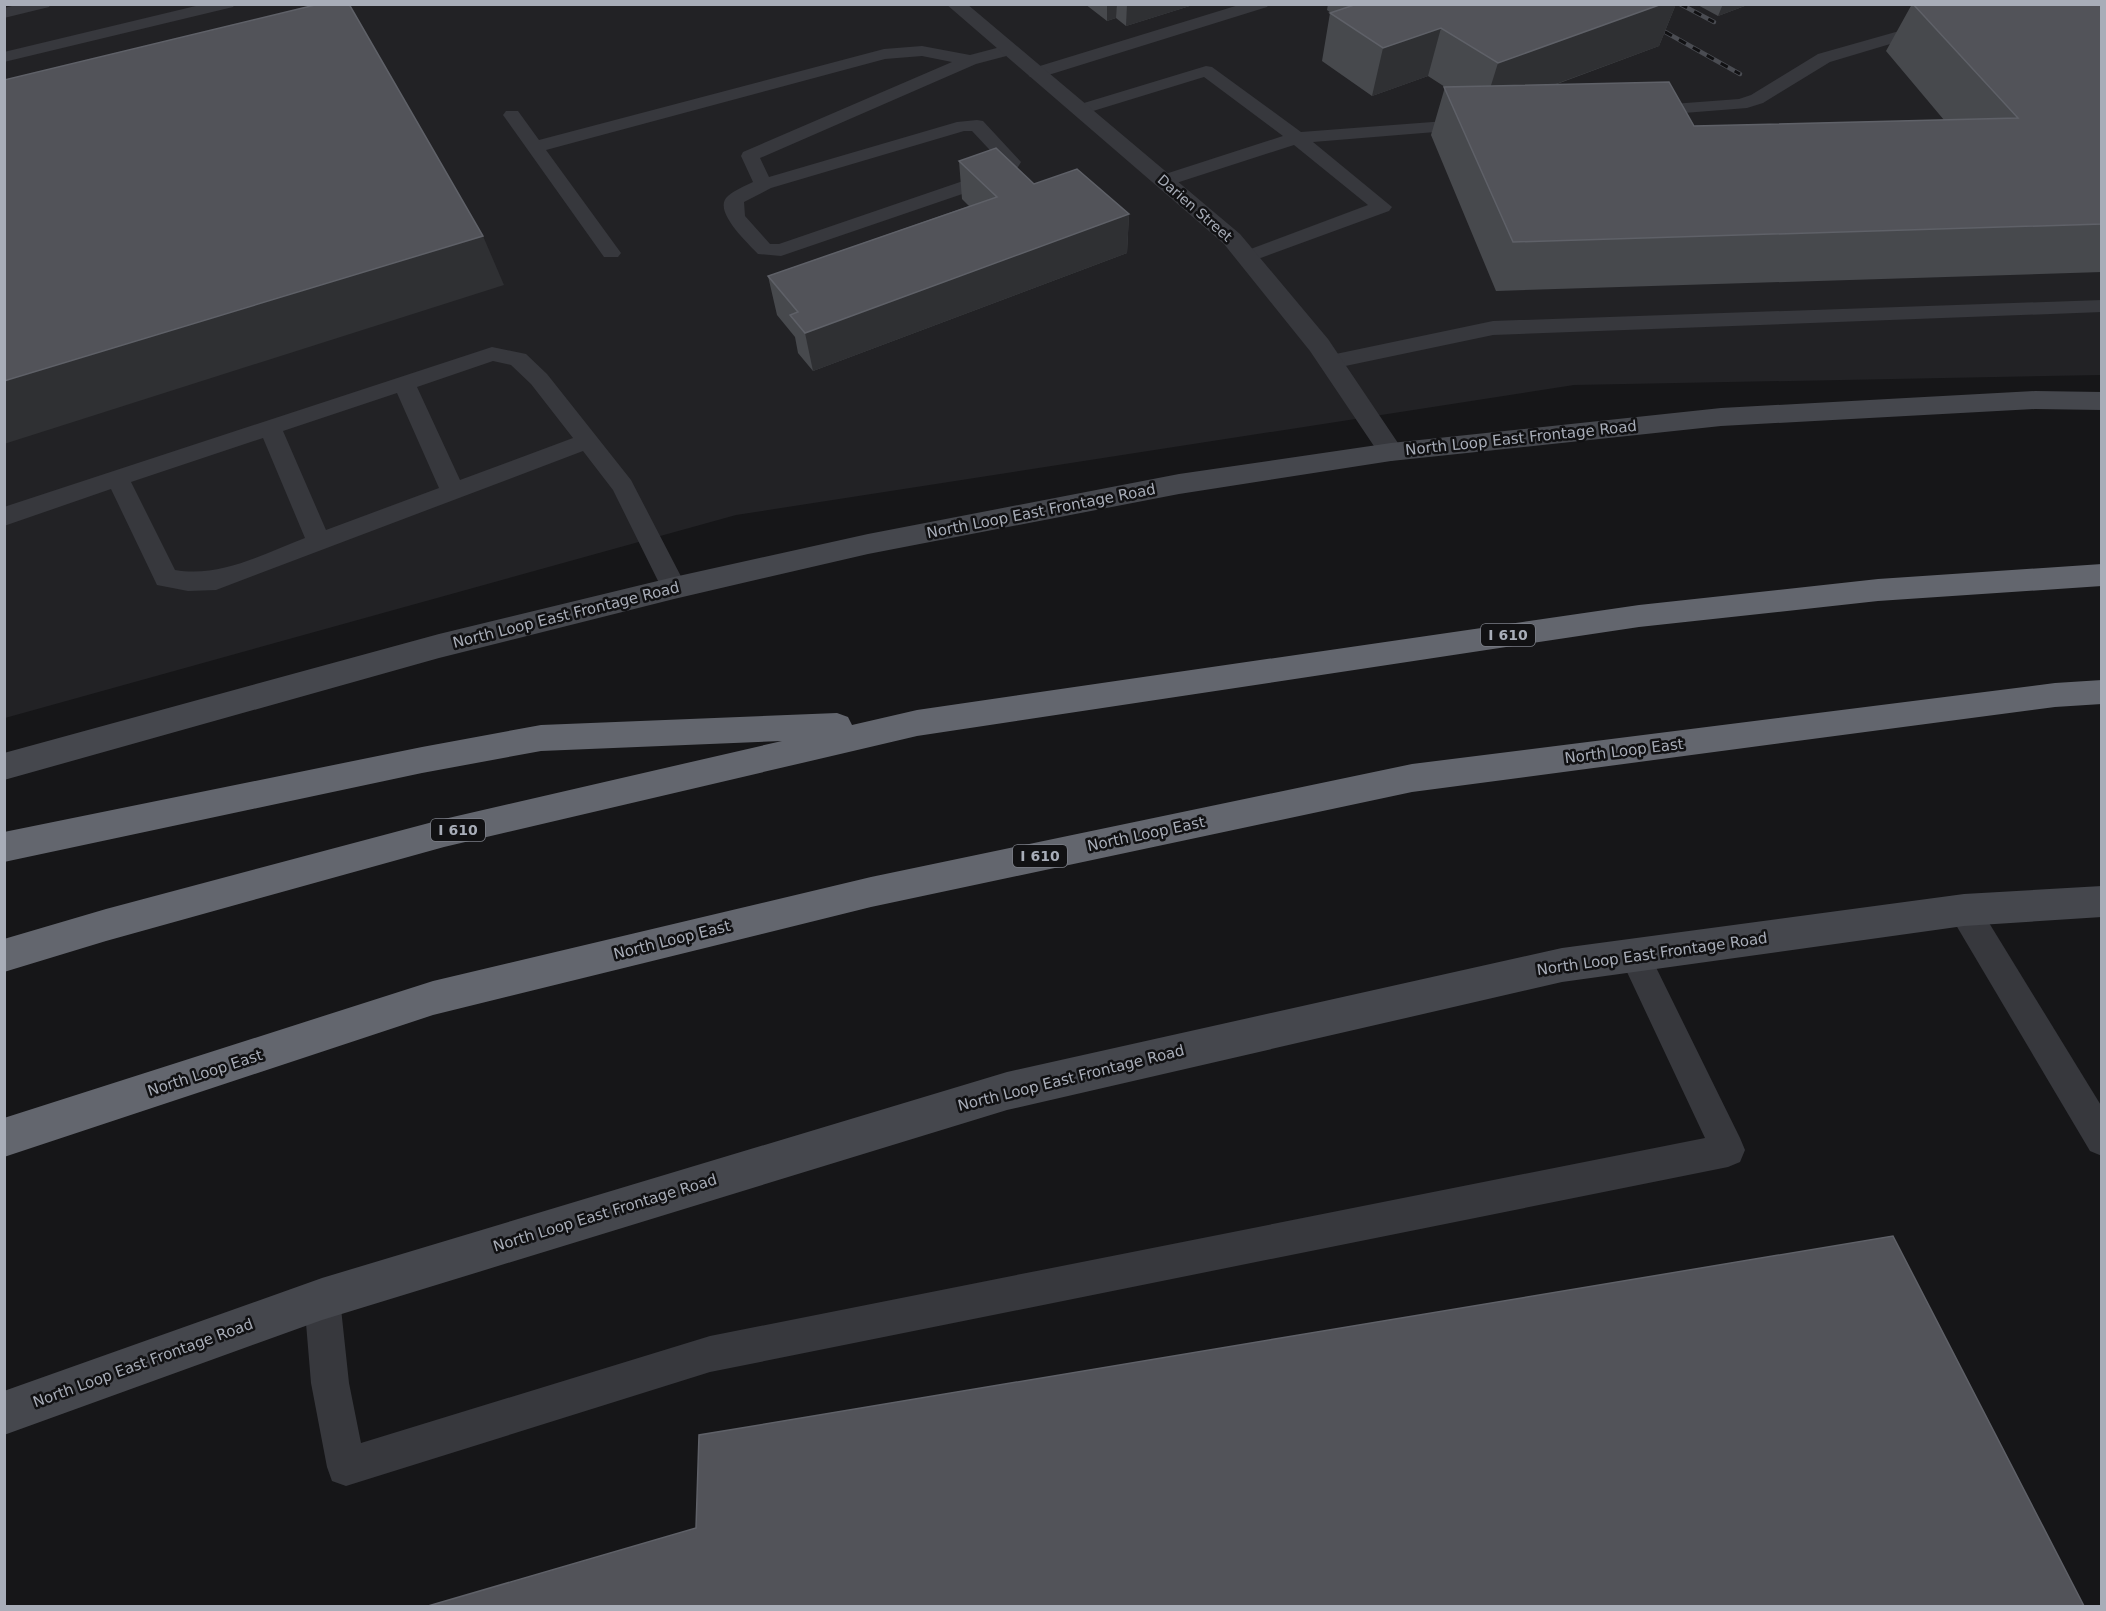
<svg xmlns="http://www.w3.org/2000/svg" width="2106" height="1611" font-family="'DejaVu Sans',sans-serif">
<rect width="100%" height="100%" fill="#161618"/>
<!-- built -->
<path fill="#222225" d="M 5,5 L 2101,5 L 2101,375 L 1574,385 L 736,515 L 5,718 Z"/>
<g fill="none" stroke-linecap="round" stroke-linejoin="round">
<!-- service -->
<g fill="#37383d" fill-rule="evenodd">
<path d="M 20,4 L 51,4 L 49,7 L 4,18 L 4,8 Z"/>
<path d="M 204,4 L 235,4 L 233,7 L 4,62 L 4,52 Z"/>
<path d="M 1242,4 L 1269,4 L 1267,7 L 1042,77 L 1030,77 L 1027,73 L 1030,69 Z"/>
<path d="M 1931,22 L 1939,27 L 1937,30 L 1830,62 L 1763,103 L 1747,108 L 1646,116 L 1640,115 L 1637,111 L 1640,107 L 1646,106 L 1739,99 L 1751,95 L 1818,54 Z"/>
<path d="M 1008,45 L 1014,46 L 1016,50 L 1014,54 L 976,64 L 760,158 L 769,177 L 957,122 L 977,120 L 983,121 L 1021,162 L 1012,177 L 781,256 L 758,254 C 749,244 711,210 728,196 C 735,190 745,186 753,182 L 741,156 L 743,152 L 952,62 L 922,56 L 885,59 L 546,150 L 621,253 L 618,257 L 604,257 L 503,115 L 506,111 L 518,111 L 539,140 L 884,49 L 922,46 L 970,55 ZM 964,131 L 972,131 L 1002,163 L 998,169 L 779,244 L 770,244 L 745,216 L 744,202 L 771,188 Z"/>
<path d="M 1206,66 L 1212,67 L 1301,132 L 1472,119 L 1478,120 L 1481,124 L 1478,128 L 1472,129 L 1313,142 L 1392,207 L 1389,211 L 1247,263 L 1240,261 L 1237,257 L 1240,253 L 1368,205 L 1294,145 L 1170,185 L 1156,185 L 1154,181 L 1156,177 L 1283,136 L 1204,77 L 1080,115 L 1074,114 L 1071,110 L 1074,106 Z"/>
<path d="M 2102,300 L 2102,312 L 1493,335 L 1331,369 L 1323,367 L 1320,362 L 1323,357 L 1331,355 L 1493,321 Z"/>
<path d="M 492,347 L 526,354 L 547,374 L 631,480 L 687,588 L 683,595 L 674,597 L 665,595 L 613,490 L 583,451 L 216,590 L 188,591 L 157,585 L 111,489 L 4,526 L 4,507 L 10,505 ZM 493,361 L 511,365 L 531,384 L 573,438 L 460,480 L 417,387 ZM 397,393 L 439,488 L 326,530 L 283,431 ZM 263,438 L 305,538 C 263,554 220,578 175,570 L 131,482 Z"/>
<path d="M 1964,897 L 1975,900 L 2102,1107 L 2102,1156 L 2090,1151 L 1953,920 L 1949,910 L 1953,900 Z"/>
<path d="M 1634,941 L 1645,945 L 1740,1138 L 1745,1150 L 1740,1162 L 1728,1167 L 710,1372 L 346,1486 L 332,1481 L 327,1467 L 311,1383 L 304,1299 L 309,1286 L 322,1281 L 335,1286 L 340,1299 L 349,1383 L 361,1443 L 710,1336 L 1705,1138 L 1619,955 L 1623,945 Z"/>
</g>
<!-- minor -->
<path fill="#37383d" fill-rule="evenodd" d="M 946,4 L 967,4 L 1240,234 L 1328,339 L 1400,446 L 1404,452 L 1400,458 L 1391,461 L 1382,458 L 1310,351 L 1224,244 Z"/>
<!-- secondary -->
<g fill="#45474d" fill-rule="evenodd">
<path d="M 2035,391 L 2102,392 L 2102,410 L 2035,409 L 1721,426 L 1391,461 L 1179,494 L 868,554 L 674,599 L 439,658 L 4,780 L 4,753 L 439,634 L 674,577 L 868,534 L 1179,474 L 1391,443 L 1721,408 Z"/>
<path d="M 2102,886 L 2102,917 L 1964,926 L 1562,982 L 1007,1110 L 322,1320 L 4,1435 L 4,1391 L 322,1278 L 1007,1072 L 1562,948 L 1964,894 Z"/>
</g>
<!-- motorway -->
<g fill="#63666e" fill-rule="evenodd">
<path d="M 2102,564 L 2102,586 L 1878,601 L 1639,627 L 917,736 L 444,847 L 106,941 L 4,972 L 4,939 L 106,909 L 444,819 L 782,741 L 541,751 L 422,773 L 4,862 L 4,832 L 422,747 L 541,725 L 837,713 L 848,717 L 852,725 L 917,710 L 1639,605 L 1878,579 Z"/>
<path d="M 2102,680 L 2102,704 L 2055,707 L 1412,792 L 871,907 L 433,1015 L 4,1157 L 4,1118 L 433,981 L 871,877 L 1412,764 L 2055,683 Z"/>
</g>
<defs>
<g id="rail">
<path d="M 1680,4 L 1714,22"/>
<path d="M 1651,24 L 1740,74"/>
</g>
</defs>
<!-- rail casing -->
<use href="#rail" stroke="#4a4c52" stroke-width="4.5"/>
<!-- rail -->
<use href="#rail" stroke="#111113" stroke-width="3" stroke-dasharray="8" stroke-linecap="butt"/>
</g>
<!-- wall -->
<g fill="#47494d">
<path d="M 1085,4 L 1196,4 L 1126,26 L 1116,18 L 1107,21 Z"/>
<path d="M 1328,4 L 1676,4 L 1659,46 L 1557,84 L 1694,126 L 1944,120 L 1886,51 L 1912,4 L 2102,4 L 2102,272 L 1496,291 L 1431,135 L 1445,87 L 1428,76 L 1372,96 L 1322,61 L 1330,13 L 1331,13 L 1327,10 Z"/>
<path d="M 1696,4 L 1750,4 L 1718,16 Z"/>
<path d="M 959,161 L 1129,214 L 1127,253 L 813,371 L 798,353 L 795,337 L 777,315 L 768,276 L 969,206 L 962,199 Z"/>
</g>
<!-- shaded-wall -->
<g fill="#2f3033">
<path d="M 1107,4 L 1117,4 L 1116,18 L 1107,21 Z"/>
<path d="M 1127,4 L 1196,4 L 1126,26 Z"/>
<path d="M 1662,4 L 1676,4 L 1659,46 L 1483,111 L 1498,63 Z"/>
<path d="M 1723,4 L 1750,4 L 1718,16 Z"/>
<path d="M 1441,28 L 1428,76 L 1372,96 L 1383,48 Z"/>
<path d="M 1129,214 L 1127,253 L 813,371 L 805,333 Z"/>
<path d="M 483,236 L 504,285 L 4,444 L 4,381 Z"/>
</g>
<!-- building -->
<g fill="#525359" stroke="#5f6168" stroke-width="1.5">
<path d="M 319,4 L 349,4 L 483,236 L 4,381 L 4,80 Z"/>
<path d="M 1357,4 L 1662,4 L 1498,63 L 1441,28 L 1383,48 L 1330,13 Z"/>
<path d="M 1913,4 L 2102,4 L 2102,224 L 1513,242 L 1444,87 L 1669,82 L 1694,126 L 2018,118 Z"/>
<path d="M 996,148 L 1034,184 L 1077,169 L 1129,214 L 805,333 L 790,315 L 798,312 L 768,276 L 997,197 L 959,161 Z"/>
<path d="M 1893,1236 L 2084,1606 L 428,1606 L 696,1528 L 699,1435 Z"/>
</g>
<g text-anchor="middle" stroke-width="5" stroke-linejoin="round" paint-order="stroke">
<!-- far-street labels -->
<g font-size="14" fill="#a8adb8" stroke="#111113">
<text transform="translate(1195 208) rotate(41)" y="5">Darien Street</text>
</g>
<!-- shield labels -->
<g fill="#111113" stroke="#7b7e86" stroke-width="1.5">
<rect x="1481" y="624" width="54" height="22" rx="4.5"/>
<rect x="431" y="819" width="54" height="22" rx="4.5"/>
<rect x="1013" y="845" width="54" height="22" rx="4.5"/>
</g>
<g font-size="14" font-weight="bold" fill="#a8adb8">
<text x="1508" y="640">I 610</text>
<text x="458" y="835">I 610</text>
<text x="1040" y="861">I 610</text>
</g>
<!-- street labels -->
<g font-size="15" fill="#a8adb8" stroke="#111113">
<text transform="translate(1521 438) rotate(-6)" y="5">North Loop East Frontage Road</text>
<text transform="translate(1041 511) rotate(-11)" y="5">North Loop East Frontage Road</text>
<text transform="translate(566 615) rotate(-14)" y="5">North Loop East Frontage Road</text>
<text transform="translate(1624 751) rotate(-7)" y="5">North Loop East</text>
<text transform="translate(1146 834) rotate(-12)" y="5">North Loop East</text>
<text transform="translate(672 940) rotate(-14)" y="5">North Loop East</text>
<text transform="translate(1652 954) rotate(-8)" y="5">North Loop East Frontage Road</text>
<text transform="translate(205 1073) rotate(-18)" y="5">North Loop East</text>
<text transform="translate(1071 1078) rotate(-14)" y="5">North Loop East Frontage Road</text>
<text transform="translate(605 1213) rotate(-17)" y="5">North Loop East Frontage Road</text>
<text transform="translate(143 1363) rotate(-20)" y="5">North Loop East Frontage Road</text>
</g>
</g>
<!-- border -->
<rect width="2106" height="1611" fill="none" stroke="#a8adb8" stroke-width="12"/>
</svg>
